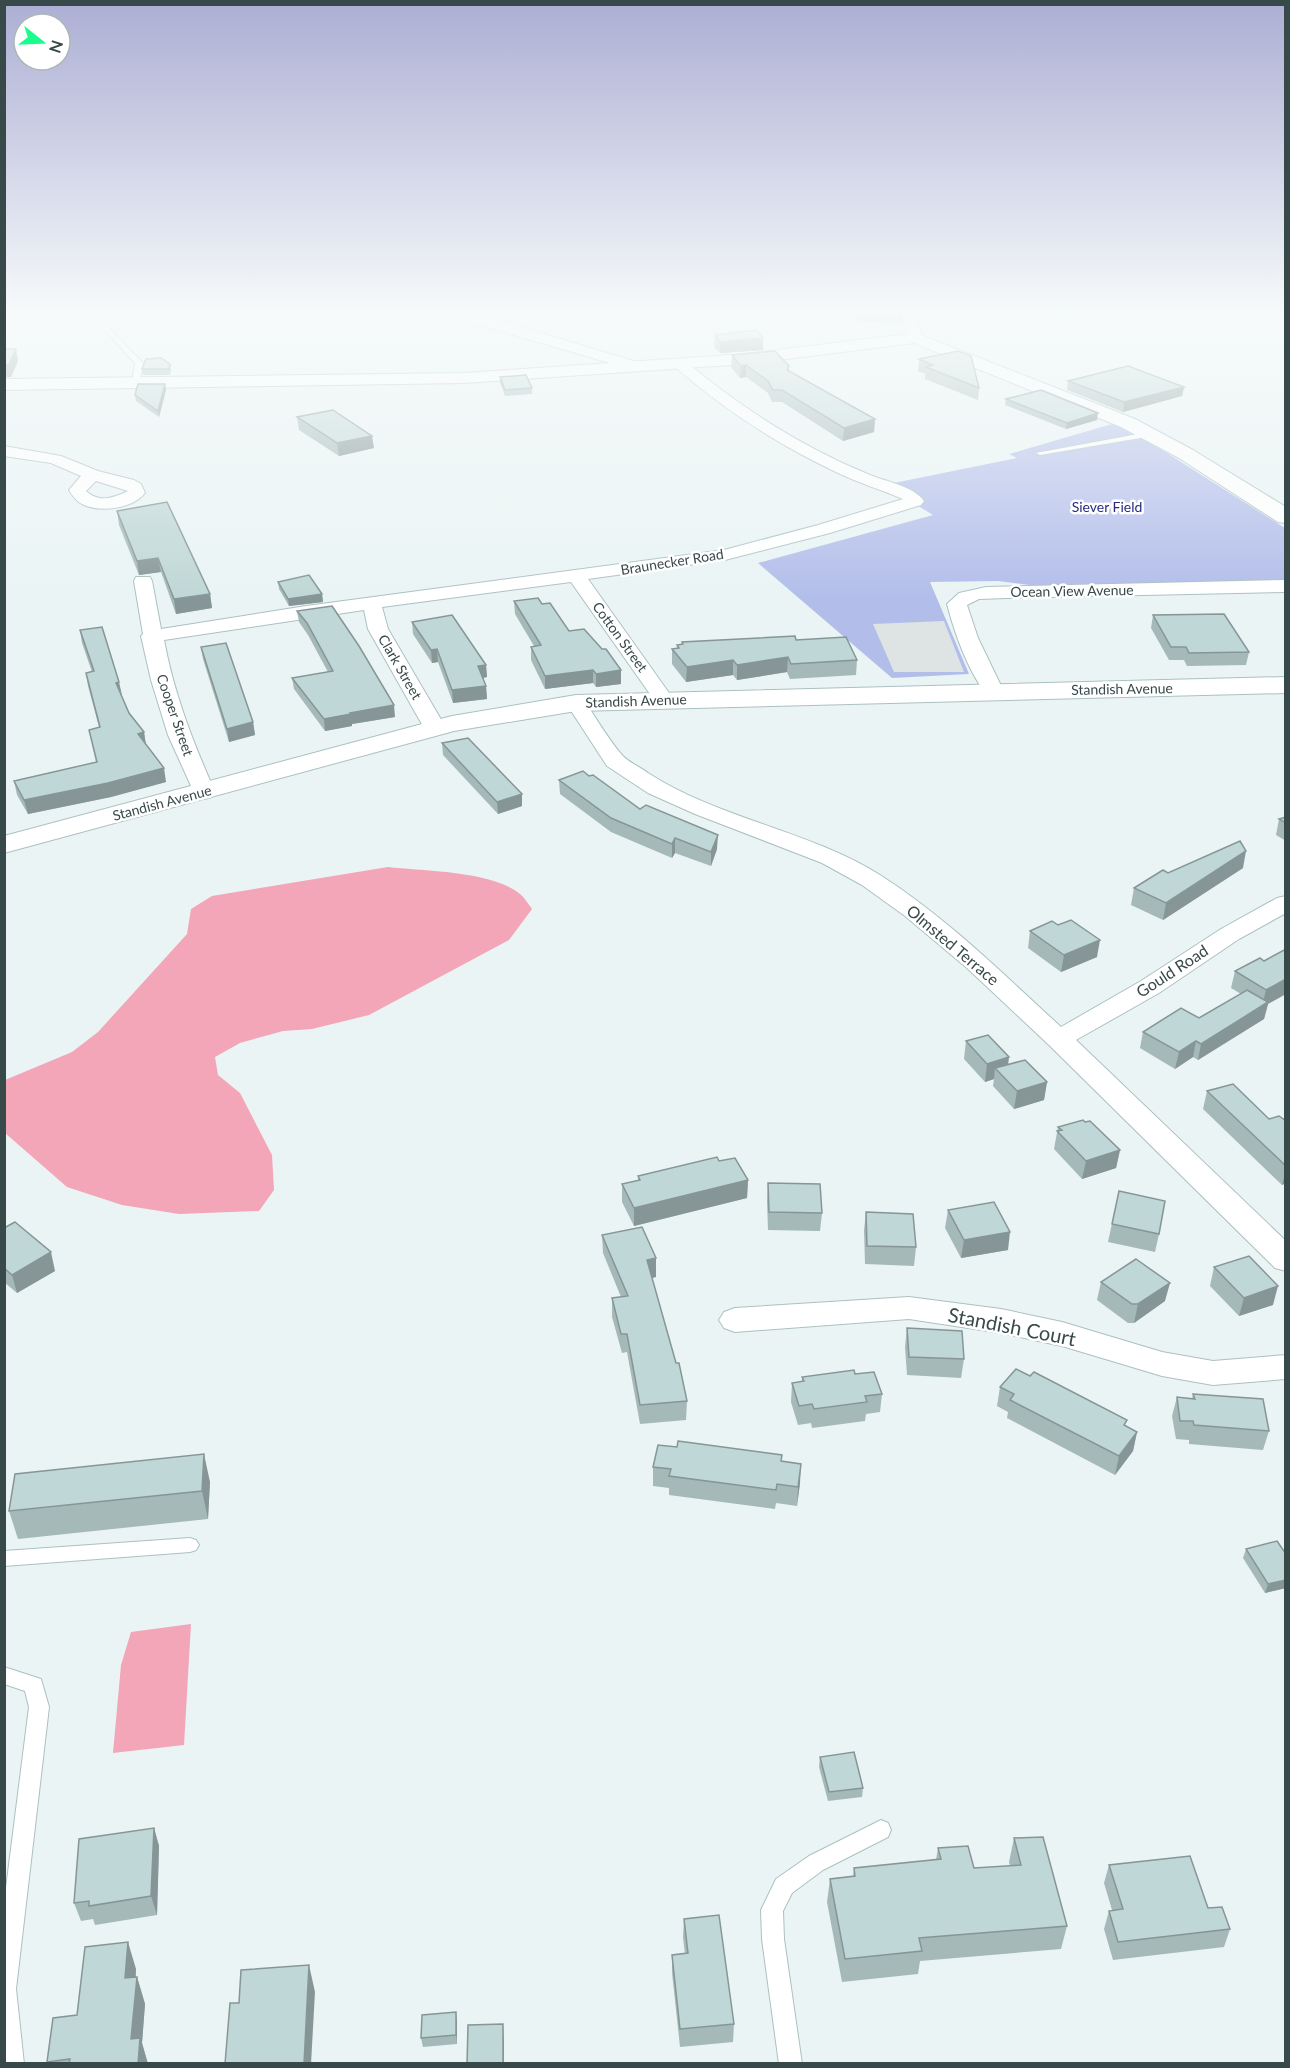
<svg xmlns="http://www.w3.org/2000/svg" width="1290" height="2068" font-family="Lato,sans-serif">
<rect width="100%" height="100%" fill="#eaf4f5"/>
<!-- green -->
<path fill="#b2bdea" d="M 1112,424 L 1137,434 L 1285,528 L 1285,582 L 1046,587 L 998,581 L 930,582 L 969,674 L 892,678 L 758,563 L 933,515 L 884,485 L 1017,458 L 1009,454 Z"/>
<!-- parking -->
<path fill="#dee4e3" d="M 944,621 L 964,672 L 894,672 L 873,624 Z"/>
<!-- water -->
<g fill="#f2a6b7">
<path d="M 388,867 C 423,871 493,871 520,894 C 525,898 528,904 532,909 L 509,940 L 369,1015 L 312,1029 L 283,1031 L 240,1043 L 215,1057 L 218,1075 L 240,1093 L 272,1155 L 274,1190 L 259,1211 L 179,1214 L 122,1205 L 67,1187 L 5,1133 L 5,1080 L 72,1052 L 98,1032 L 187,934 L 191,909 L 212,896 Z"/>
<path d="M 191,1624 L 184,1745 L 113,1753 L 121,1665 L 131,1632 Z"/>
</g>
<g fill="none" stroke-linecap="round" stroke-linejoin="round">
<defs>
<g id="service">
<path d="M 98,321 L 102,321 L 143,363 L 139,385 L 132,383 L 135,363 L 98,323 Z"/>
<path d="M 1149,432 L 1153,434 L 1152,436 L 1040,455 L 1036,453 Z"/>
<path d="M 190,1538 L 196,1540 L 199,1545 L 196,1550 L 190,1552 L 4,1566 L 4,1551 Z"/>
<path d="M 4,1667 L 41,1679 L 49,1707 L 16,1989 L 24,2064 L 4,2064 L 4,1904 L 29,1707 L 25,1691 L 4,1684 Z"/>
<path d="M 881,1820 L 888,1823 L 891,1830 L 888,1837 L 823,1870 L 792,1893 L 783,1911 L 784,1939 L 802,2064 L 779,2064 L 762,1939 L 761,1910 L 776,1879 L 809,1856 Z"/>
</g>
<g id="minor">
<path d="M 446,310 L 464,310 L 644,364 L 646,367 L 639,371 L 634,370 L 462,320 Z"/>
<path d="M 900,310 L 914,310 L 923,338 L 921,341 L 911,341 L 909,338 Z"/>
<path d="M 680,360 L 685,361 C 741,408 802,447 870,475 C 887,482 913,486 924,501 L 921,505 L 830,533 L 725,560 L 588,579 L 674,700 L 671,704 L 664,706 L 657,704 L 571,582 L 382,607 L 388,629 L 446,728 L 443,733 L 435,734 L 427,733 L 424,728 L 368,629 L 364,610 L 164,640 C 174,694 193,742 215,792 L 212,797 L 204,799 L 196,797 L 168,735 L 151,680 L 141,636 L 143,634 L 134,581 L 136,577 L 150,577 L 152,581 L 161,629 L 306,606 L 724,550 L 818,525 L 903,499 C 882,490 859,483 838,473 C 778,445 725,410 675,367 L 673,364 L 675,361 Z"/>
<path d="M 4,446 L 61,456 L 98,471 L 134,480 L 141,484 L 145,493 C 133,509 99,513 82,504 C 76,501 72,495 69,490 L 81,476 L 51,463 L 4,456 ZM 96,481 L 128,491 C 114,498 98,503 86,491 Z"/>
<path d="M 1286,580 L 1286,592 L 1006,598 L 979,599 L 967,605 L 978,638 L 1004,692 L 1001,696 L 994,698 L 987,696 C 968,670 955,635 947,604 L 959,593 L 986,587 Z"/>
<path d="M 576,697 L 583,699 C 596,717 607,738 622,755 C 628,762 640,767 648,773 C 719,819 808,830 880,875 C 946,917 1003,974 1061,1027 L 1141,981 L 1221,929 L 1277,898 L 1286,896 L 1286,913 L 1239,939 L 1159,993 L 1076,1040 L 1286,1241 L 1286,1271 L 1275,1268 L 1049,1045 L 967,968 L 905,916 L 862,885 L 822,863 L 695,814 L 648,793 L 607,766 L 566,703 L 569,699 Z"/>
<path d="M 909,1297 L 1001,1309 L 1062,1322 L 1162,1352 L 1213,1361 L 1286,1355 L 1286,1379 L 1213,1385 L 1162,1376 L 1062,1346 L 1001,1333 L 909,1319 L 735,1332 L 724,1328 L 719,1320 L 724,1312 L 735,1308 Z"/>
</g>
<g id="tertiary">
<path d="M 916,333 L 1135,419 L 1193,450 L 1286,507 L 1286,523 L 1278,522 L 1179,458 L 1121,427 L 914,343 L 745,364 L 464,383 L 4,390 L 4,379 L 464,373 L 745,354 Z"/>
<path d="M 1286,677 L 1286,693 L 576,711 L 454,731 L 4,853 L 4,836 L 452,716 L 576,695 Z"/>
</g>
</defs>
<!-- service casing -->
<use href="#service" stroke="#acc0c1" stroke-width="2"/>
<!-- minor casing -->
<use href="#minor" stroke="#acc0c1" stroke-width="2"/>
<!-- tertiary casing -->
<use href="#tertiary" stroke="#acc0c1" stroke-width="2"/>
<!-- service -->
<use href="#service" fill="#fff" fill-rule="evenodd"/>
<!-- minor -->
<use href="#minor" fill="#fff" fill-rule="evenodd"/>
<!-- tertiary -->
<use href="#tertiary" fill="#fff" fill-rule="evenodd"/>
</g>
<!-- wall -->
<g fill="#a4b9b8">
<path d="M 1039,310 L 1088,310 L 1072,316 Z"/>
<path d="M 856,316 L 902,318 L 902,324 L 855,321 Z"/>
<path d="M 715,335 L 763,350 L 720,353 L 714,347 Z"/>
<path d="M 958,351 L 979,388 L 978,400 L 925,379 L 925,374 L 918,371 L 919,359 Z"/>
<path d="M 732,355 L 789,366 L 789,371 L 875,419 L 874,432 L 843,441 L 782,402 L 772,402 L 768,393 L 746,377 L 740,378 L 731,367 Z"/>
<path d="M 170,364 L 171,370 L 170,375 L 143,375 L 142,369 Z"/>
<path d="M 500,377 L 532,388 L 532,394 L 505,396 L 500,383 Z"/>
<path d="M 1068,381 L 1184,387 L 1182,396 L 1123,412 L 1067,390 Z"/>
<path d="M 165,384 L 166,390 L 159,417 L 136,401 L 135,395 Z"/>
<path d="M 1006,399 L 1097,420 L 1066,429 L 1005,405 Z"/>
<path d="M 297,417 L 374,448 L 339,456 L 299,430 Z"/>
<path d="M 117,511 L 210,594 L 212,608 L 176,614 L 161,572 L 139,575 L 119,525 Z"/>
<path d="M 278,582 L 322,594 L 323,602 L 289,606 L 279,589 Z"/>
<path d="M 514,601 L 542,604 L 621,684 L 596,687 L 593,683 L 545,689 L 531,660 L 531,647 L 534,646 L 515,614 Z"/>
<path d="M 297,611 L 395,717 L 352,724 L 352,726 L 325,731 L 294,689 L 292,678 L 328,672 L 308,635 L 299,622 Z"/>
<path d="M 1153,615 L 1249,652 L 1246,665 L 1187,666 L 1184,660 L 1169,660 L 1151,628 Z"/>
<path d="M 412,622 L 486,665 L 487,677 L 483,678 L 486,686 L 487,699 L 453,703 L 438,662 L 432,663 L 413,634 Z"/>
<path d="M 80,630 L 121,695 L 129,713 L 144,732 L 146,745 L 166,782 L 111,797 L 28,814 L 17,795 L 14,781 L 96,762 L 89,730 L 99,727 L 88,686 L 86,673 L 92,672 L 82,643 Z"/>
<path d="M 796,640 L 857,660 L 856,675 L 790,679 L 787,672 L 737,680 L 733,675 L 686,682 L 672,664 L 672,649 L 677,648 L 677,645 L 682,644 L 682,642 Z"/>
<path d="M 201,647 L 253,722 L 255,735 L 229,742 L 203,659 Z"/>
<path d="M 442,743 L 522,806 L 498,814 L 443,755 Z"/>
<path d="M 559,780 L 640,809 L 717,849 L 711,866 L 675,853 L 672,858 L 611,832 L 560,794 Z"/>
<path d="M 1286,817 L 1286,841 L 1276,835 L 1279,819 Z"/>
<path d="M 1243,868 L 1163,920 L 1131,905 L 1134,888 L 1168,873 Z"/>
<path d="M 1058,925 L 1097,957 L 1061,972 L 1028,948 L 1030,931 Z"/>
<path d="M 1264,961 L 1268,1004 L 1264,1019 L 1198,1060 L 1193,1057 L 1175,1069 L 1140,1048 L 1143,1032 L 1199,1018 L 1241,994 L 1231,988 L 1235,971 Z"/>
<path d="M 966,1041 L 1008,1064 L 1047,1082 L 1044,1100 L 1014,1109 L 993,1086 L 994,1079 L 985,1082 L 964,1059 Z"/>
<path d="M 1207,1091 L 1269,1119 L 1286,1121 L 1286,1183 L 1282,1185 L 1203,1109 Z"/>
<path d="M 1058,1127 L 1120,1150 L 1116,1168 L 1082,1179 L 1054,1149 Z"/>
<path d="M 719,1161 L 748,1180 L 747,1198 L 634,1226 L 622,1202 L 622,1184 L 638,1181 L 638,1176 Z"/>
<path d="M 768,1183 L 822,1213 L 820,1231 L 768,1230 L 767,1201 Z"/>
<path d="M 1119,1191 L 1159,1234 L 1155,1252 L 1108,1242 Z"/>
<path d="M 948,1210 L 1008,1250 L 961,1258 L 945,1228 Z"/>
<path d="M 866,1212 L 916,1247 L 914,1266 L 865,1264 L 864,1230 Z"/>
<path d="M 4,1228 L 55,1271 L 17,1293 L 4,1282 Z"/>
<path d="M 602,1235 L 656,1277 L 652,1278 L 687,1401 L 686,1420 L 640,1424 L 627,1352 L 622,1353 L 612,1317 L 612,1298 L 621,1297 L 603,1253 Z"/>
<path d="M 1214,1267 L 1273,1305 L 1239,1316 L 1210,1286 Z"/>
<path d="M 1101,1282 L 1165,1301 L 1134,1323 L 1128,1323 L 1097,1300 Z"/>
<path d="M 907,1328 L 964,1359 L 961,1378 L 907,1375 L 905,1347 Z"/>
<path d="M 855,1374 L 882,1394 L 880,1412 L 866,1414 L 865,1421 L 812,1428 L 811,1423 L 798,1425 L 791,1402 L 792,1383 L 802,1382 L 802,1377 Z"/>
<path d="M 1030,1376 L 1137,1432 L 1133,1451 L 1115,1475 L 1007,1418 L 1008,1412 L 997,1406 L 1000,1387 Z"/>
<path d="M 1193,1394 L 1269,1431 L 1263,1450 L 1189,1444 L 1189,1440 L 1176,1439 L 1172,1416 L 1177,1397 L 1192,1399 Z"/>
<path d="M 677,1447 L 782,1455 L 781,1462 L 800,1483 L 797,1506 L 776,1503 L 775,1509 L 669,1495 L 669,1488 L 653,1486 L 653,1467 Z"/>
<path d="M 210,1482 L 208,1519 L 18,1539 L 9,1511 Z"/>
<path d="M 1246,1549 L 1286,1554 L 1286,1588 L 1265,1593 L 1243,1558 Z"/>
<path d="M 820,1757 L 863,1788 L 862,1797 L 828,1801 L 819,1767 Z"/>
<path d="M 154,1828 L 159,1846 L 157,1915 L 95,1925 L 93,1919 L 81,1921 L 74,1903 Z"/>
<path d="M 1014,1838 L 1067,1926 L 1061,1949 L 920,1961 L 918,1974 L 842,1982 L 827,1902 L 830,1879 L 853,1876 L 854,1868 L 936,1860 L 938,1848 L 974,1868 L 1010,1866 L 1009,1862 Z"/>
<path d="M 1109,1865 L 1208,1908 L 1230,1929 L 1224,1947 L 1113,1960 L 1104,1929 L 1109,1911 L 1112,1910 L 1104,1883 Z"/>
<path d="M 684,1919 L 734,2024 L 733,2042 L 680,2047 L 672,1973 L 672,1955 L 685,1954 L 683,1937 Z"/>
<path d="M 136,1969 L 136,1977 L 137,1977 L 145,2004 L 142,2043 L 148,2064 L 48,2064 L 47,2062 L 77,2015 Z"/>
<path d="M 456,2012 L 457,2044 L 423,2047 L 421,2038 Z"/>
</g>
<!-- shaded-wall -->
<g fill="#869696">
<path d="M 1072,310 L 1088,310 L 1072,316 Z"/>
<path d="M 763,338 L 763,350 L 720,353 L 720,342 Z"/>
<path d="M 16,349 L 18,361 L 11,377 L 4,377 L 4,365 Z"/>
<path d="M 746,365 L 746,377 L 740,378 L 741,366 Z"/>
<path d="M 165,384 L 166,390 L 159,417 L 158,411 Z"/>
<path d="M 1184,387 L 1182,396 L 1123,412 L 1124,402 Z"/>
<path d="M 1098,413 L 1097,420 L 1066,429 L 1067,423 Z"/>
<path d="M 875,419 L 874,432 L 843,441 L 844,428 Z"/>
<path d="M 372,436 L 374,448 L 339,456 L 337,443 Z"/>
<path d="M 158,558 L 161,572 L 139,575 L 137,561 Z"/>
<path d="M 210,594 L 212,608 L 176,614 L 174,599 Z"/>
<path d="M 322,594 L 323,602 L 289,606 L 288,599 Z"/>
<path d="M 437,649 L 438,662 L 432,663 L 431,650 Z"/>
<path d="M 788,657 L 787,672 L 737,680 L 737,665 Z"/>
<path d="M 733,660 L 733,675 L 686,682 L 687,667 Z"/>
<path d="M 486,665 L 487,677 L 478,679 L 478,666 Z"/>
<path d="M 593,670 L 593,683 L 545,689 L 545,676 Z"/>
<path d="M 621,670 L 621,684 L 596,687 L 596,674 Z"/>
<path d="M 119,682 L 122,695 L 116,683 Z"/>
<path d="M 486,686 L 487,699 L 453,703 L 452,690 Z"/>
<path d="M 394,705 L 395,717 L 352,724 L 352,726 L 325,731 L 324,719 L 350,713 Z"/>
<path d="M 253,722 L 255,735 L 229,742 L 227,729 Z"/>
<path d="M 144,732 L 146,746 L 138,734 Z"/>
<path d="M 164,768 L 166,782 L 111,797 L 28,814 L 24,800 Z"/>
<path d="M 522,794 L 522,806 L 498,814 L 497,802 Z"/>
<path d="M 718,835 L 717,849 L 711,866 L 711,852 Z"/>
<path d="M 675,838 L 675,853 L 672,858 L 672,844 Z"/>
<path d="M 1246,851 L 1243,868 L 1163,920 L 1166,903 Z"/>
<path d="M 1100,940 L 1097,957 L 1061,972 L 1064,955 Z"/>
<path d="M 1286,979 L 1286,994 L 1268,1004 L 1264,1019 L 1198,1060 L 1201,1044 L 1262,1006 L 1266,990 Z"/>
<path d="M 1196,1041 L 1193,1057 L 1175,1069 L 1179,1052 Z"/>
<path d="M 1009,1057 L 1007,1075 L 995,1068 L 994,1079 L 985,1082 L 987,1064 Z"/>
<path d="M 1047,1082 L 1044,1100 L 1014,1109 L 1017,1091 Z"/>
<path d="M 1120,1150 L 1116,1168 L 1082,1179 L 1086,1161 Z"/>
<path d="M 1286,1170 L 1286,1183 L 1282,1185 Z"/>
<path d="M 748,1180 L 747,1198 L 634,1226 L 634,1208 Z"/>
<path d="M 1010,1232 L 1008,1250 L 961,1258 L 964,1240 Z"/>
<path d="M 51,1252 L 55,1271 L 17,1293 L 12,1275 Z"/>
<path d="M 656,1258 L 656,1277 L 647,1279 L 647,1260 Z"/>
<path d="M 1170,1283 L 1165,1301 L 1134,1323 L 1138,1304 Z"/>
<path d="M 1278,1286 L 1273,1305 L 1239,1316 L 1244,1298 Z"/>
<path d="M 1137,1432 L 1133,1451 L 1115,1475 L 1119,1456 Z"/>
<path d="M 204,1454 L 210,1482 L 208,1519 L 202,1491 Z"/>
<path d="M 801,1464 L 800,1483 L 797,1506 L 798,1487 Z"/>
<path d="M 1286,1580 L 1286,1588 L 1265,1593 L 1268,1584 Z"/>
<path d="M 154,1828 L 159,1846 L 157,1915 L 151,1896 Z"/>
<path d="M 128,1942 L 136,1969 L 133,2005 L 125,1978 Z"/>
<path d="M 309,1965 L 315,1992 L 311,2064 L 304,2064 Z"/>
<path d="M 137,1977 L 145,2004 L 142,2043 L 148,2064 L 138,2064 L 131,2039 Z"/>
<path d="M 456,2012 L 457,2021 L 457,2044 L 456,2035 Z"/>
<path d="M 503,2024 L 504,2042 L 504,2064 L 503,2064 Z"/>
</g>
<!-- building -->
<g fill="#bfd7d6" stroke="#869696" stroke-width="1.5">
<path d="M 858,310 L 899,310 L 902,318 L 856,316 Z"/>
<path d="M 756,330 L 763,338 L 720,342 L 715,335 Z"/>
<path d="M 4,349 L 16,349 L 9,365 L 4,365 Z"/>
<path d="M 775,351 L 789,366 L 787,370 L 875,419 L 844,428 L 782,390 L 773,390 L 768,381 L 746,365 L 741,366 L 732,355 Z"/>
<path d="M 958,351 L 971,356 L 979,388 L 926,367 L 933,365 L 919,359 Z"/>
<path d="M 161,358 L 170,364 L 169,369 L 142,369 L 146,359 Z"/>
<path d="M 1128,366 L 1184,387 L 1124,402 L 1068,381 Z"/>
<path d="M 526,375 L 532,388 L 505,390 L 500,377 Z"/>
<path d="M 138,384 L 165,384 L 158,411 L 135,395 Z"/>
<path d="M 1041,390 L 1098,413 L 1067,423 L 1006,399 Z"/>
<path d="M 333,410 L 372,436 L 337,443 L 297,417 Z"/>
<path d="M 167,502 L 210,594 L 174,599 L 158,558 L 137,561 L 117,511 Z"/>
<path d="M 309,575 L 322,594 L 288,599 L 278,582 Z"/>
<path d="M 538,598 L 542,604 L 550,603 L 569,631 L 584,629 L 602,649 L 606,649 L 621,670 L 596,674 L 593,670 L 545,676 L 531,647 L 541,645 L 514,601 Z"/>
<path d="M 332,606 L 359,646 L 394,705 L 350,713 L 351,714 L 324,719 L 292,678 L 333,671 L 307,623 L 297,611 Z"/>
<path d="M 1224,614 L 1249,652 L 1189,653 L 1186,647 L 1171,647 L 1153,615 Z"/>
<path d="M 452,615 L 486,665 L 478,666 L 486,686 L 452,690 L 437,649 L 431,650 L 412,622 Z"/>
<path d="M 102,627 L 119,682 L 116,683 L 129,713 L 144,732 L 138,734 L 164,768 L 108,783 L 24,800 L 14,781 L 97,762 L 89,730 L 100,727 L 86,673 L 94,671 L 80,630 Z"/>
<path d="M 795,636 L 796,640 L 846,637 L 857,660 L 791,664 L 788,657 L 737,665 L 733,660 L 687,667 L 672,649 L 679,648 L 677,645 L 683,644 L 682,642 Z"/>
<path d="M 226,643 L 253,722 L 227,729 L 201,647 Z"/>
<path d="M 468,738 L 522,794 L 497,802 L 442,743 Z"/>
<path d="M 583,771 L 589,776 L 593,775 L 640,809 L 646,805 L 718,835 L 711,852 L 675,838 L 672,844 L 611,818 L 559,780 Z"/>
<path d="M 1286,817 L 1286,823 L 1279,819 Z"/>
<path d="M 1240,841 L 1246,851 L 1166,903 L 1134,888 L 1163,870 L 1168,873 Z"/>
<path d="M 1071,920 L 1100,940 L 1064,955 L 1030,931 L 1052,921 L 1058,925 Z"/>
<path d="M 1286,949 L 1286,979 L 1266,990 L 1235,971 L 1260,958 L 1264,961 Z"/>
<path d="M 1247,990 L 1268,1002 L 1201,1044 L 1196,1041 L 1179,1052 L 1143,1032 L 1181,1008 L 1199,1018 Z"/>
<path d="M 988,1035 L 1009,1057 L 987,1064 L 966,1041 Z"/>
<path d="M 1025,1060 L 1047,1082 L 1017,1091 L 995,1068 Z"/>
<path d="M 1233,1084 L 1269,1119 L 1279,1116 L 1286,1121 L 1286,1166 L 1207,1091 Z"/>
<path d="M 1083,1120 L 1085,1122 L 1090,1121 L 1120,1150 L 1086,1161 L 1057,1131 L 1062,1130 L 1058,1127 Z"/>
<path d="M 717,1157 L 719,1161 L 735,1158 L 748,1180 L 634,1208 L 622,1184 L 640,1180 L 638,1176 Z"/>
<path d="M 768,1183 L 820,1184 L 822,1213 L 769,1212 Z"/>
<path d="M 1119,1191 L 1165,1201 L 1159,1234 L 1112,1224 Z"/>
<path d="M 994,1202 L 1010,1232 L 964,1240 L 948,1210 Z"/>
<path d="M 866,1212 L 913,1214 L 916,1247 L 867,1246 Z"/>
<path d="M 15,1222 L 51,1252 L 12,1275 L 4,1268 L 4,1228 Z"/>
<path d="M 642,1227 L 656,1258 L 647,1260 L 676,1363 L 679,1363 L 687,1401 L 640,1405 L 627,1334 L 621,1334 L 612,1298 L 628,1296 L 602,1235 Z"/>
<path d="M 1249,1256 L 1278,1286 L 1244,1298 L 1214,1267 Z"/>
<path d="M 1136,1259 L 1170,1283 L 1138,1304 L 1132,1304 L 1101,1282 Z"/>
<path d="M 907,1328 L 962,1331 L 964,1359 L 909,1357 Z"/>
<path d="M 1016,1369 L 1030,1376 L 1034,1372 L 1127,1420 L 1124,1425 L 1137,1432 L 1119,1456 L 1010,1400 L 1014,1394 L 1000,1387 Z"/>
<path d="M 854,1370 L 855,1374 L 874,1372 L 882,1394 L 865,1396 L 867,1402 L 814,1409 L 812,1404 L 799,1406 L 792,1383 L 804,1381 L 802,1377 Z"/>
<path d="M 1193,1394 L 1263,1399 L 1269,1431 L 1194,1425 L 1193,1421 L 1180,1421 L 1177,1397 L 1195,1399 Z"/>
<path d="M 678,1441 L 782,1455 L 781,1461 L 801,1464 L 798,1487 L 777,1484 L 776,1490 L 669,1476 L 671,1469 L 653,1467 L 658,1445 L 677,1447 Z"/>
<path d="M 204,1454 L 202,1491 L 9,1511 L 15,1474 Z"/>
<path d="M 1277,1541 L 1286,1554 L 1286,1580 L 1268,1584 L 1246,1549 Z"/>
<path d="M 854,1752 L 863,1788 L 829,1792 L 820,1757 Z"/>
<path d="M 154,1828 L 151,1896 L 89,1906 L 89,1901 L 74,1903 L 79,1839 Z"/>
<path d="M 1043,1837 L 1067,1926 L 919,1938 L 922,1951 L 845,1959 L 830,1879 L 855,1876 L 854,1868 L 941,1859 L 938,1848 L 968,1846 L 974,1868 L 1021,1865 L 1014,1838 Z"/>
<path d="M 1190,1856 L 1208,1908 L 1222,1907 L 1230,1929 L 1118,1942 L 1109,1911 L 1123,1909 L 1109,1865 Z"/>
<path d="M 719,1915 L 734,2024 L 680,2029 L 672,1955 L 688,1953 L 684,1919 Z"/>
<path d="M 128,1942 L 125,1978 L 137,1977 L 131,2039 L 140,2038 L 138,2064 L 69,2064 L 70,2059 L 47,2062 L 53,2018 L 77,2015 L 85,1947 Z"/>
<path d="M 309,1965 L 304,2064 L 225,2064 L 230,2003 L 239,2003 L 241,1970 Z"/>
<path d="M 456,2012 L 456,2035 L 421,2038 L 422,2015 Z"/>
<path d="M 503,2024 L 503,2064 L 467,2064 L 468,2025 Z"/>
</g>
<!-- sky -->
<linearGradient id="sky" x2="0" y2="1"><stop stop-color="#acaed4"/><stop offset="0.52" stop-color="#f6fafa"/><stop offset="1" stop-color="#f6fafa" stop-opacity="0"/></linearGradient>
<rect width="1290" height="600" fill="url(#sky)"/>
<g text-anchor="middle" stroke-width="5" stroke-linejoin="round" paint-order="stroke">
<!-- far-park labels -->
<g font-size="14" fill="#292a7d" stroke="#fff">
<text x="1107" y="512">Siever Field</text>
</g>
<!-- far-street labels -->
<g font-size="14" fill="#384949" stroke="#fff">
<text transform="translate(672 562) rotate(-9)" y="5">Braunecker Road</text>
<text transform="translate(1072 591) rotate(-1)" y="5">Ocean View Avenue</text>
<text transform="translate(620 637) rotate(54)" y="5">Cotton Street</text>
<text transform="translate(400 667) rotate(60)" y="5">Clark Street</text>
<text transform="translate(1122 689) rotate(-1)" y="5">Standish Avenue</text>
<text transform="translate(636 701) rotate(-2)" y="5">Standish Avenue</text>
<text transform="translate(175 715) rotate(71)" y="5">Cooper Street</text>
<text transform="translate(162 803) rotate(-15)" y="5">Standish Avenue</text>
</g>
<!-- street labels -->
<g font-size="16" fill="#384949" stroke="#fff">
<text transform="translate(953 945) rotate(40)" y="6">Olmsted Terrace</text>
<text transform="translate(1172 971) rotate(-33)" y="6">Gould Road</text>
</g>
<!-- near-street labels -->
<g font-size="20" fill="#384949" stroke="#fff">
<text transform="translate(1012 1327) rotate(11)" y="7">Standish Court</text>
</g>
</g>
<!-- border -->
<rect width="1290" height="2068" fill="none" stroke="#384949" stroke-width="12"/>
<!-- north arrow -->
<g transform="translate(42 42) rotate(108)"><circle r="28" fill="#ffffff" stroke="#afb6b6" stroke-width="1.5"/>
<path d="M0-4.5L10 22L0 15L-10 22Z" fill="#18fd8d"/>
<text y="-9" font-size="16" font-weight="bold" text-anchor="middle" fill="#384949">N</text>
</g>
</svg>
